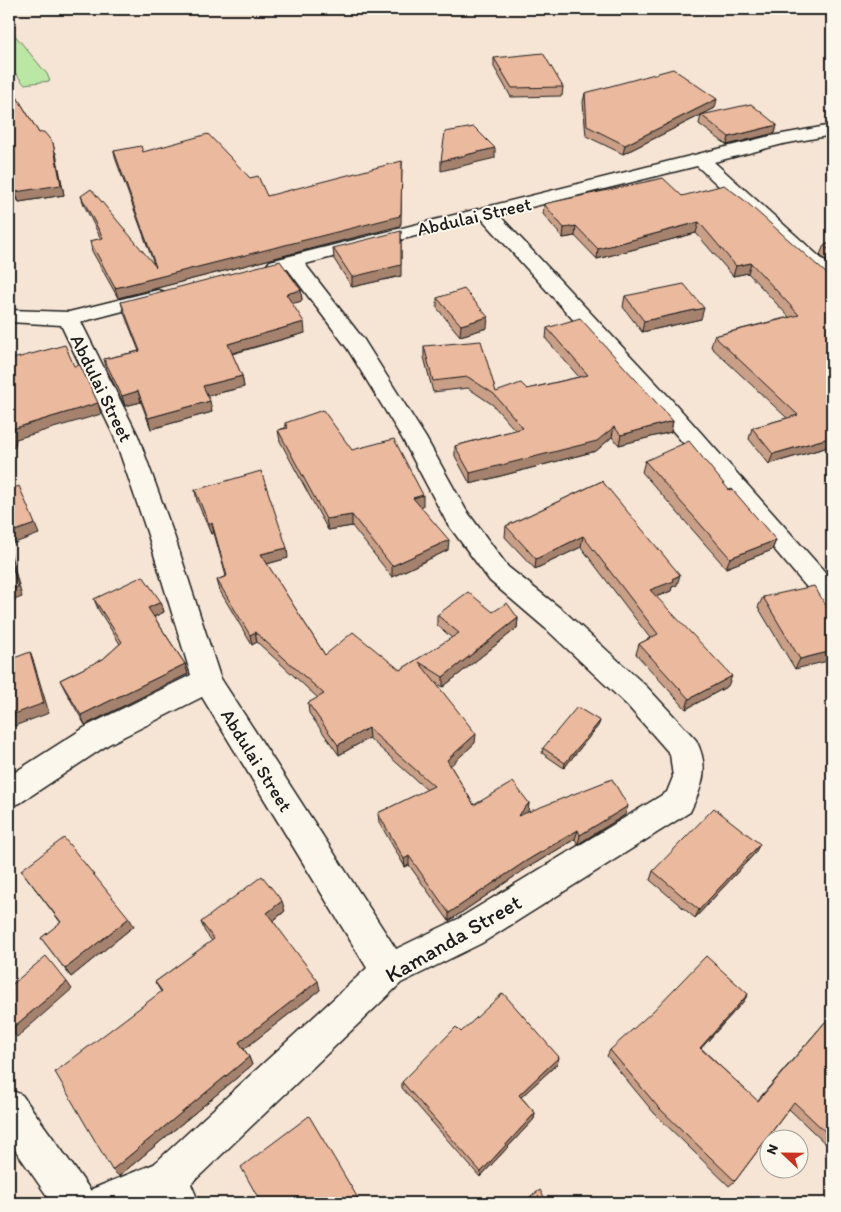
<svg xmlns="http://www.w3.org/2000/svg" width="841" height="1212" font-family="Itim,sans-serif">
<rect width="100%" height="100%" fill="#f6e4d4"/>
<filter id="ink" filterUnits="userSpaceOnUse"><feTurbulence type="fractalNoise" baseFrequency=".02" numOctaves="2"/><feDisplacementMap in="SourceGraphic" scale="10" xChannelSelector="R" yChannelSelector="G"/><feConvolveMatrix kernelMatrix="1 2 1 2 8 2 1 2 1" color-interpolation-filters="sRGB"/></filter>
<g filter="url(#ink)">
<!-- green -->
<path fill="#bae7a4" stroke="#6b8260" d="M 9,28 L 47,74 L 50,81 L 24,84 L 9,65 Z"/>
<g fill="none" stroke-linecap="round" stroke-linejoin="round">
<defs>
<path id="minor" d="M 832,125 L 832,135 L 783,144 L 714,162 L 832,268 L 832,285 L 825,283 L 697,166 L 499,215 L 670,398 L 832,580 L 832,609 L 822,605 L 654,409 L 482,219 L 305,264 L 364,340 L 426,438 L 466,510 L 508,567 L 565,612 L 647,687 L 696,740 C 710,768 703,785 690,812 L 482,943 L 401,983 L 191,1184 L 199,1203 L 52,1203 L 9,1141 L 9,1089 L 22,1095 L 91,1191 L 92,1189 L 154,1164 L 367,968 L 202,697 L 109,744 L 20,803 L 9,807 L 9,776 L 87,726 L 191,675 L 149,538 L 114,436 L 61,325 L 9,322 L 9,310 L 69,312 L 158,290 L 165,292 L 168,296 L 165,300 L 81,322 L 138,436 L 175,538 L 220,677 L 396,949 L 458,919 L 667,792 L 673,777 L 670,754 L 627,705 L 545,628 L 490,581 L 447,523 L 402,438 L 347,348 L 287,268 L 277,271 L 270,269 L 267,265 L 270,261 L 766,137 Z"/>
</defs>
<!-- minor casing -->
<use href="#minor" stroke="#1c1c1c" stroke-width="3"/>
<!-- minor -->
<use href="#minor" fill="#fbf7ec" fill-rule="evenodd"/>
</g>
<!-- wall -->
<g fill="#ca9f87" stroke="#1c1c1c">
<path d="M 494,58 L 563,87 L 562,96 L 511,97 L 494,67 Z"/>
<path d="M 9,84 L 39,133 L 56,153 L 64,195 L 19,202 L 9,189 Z"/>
<path d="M 585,93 L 715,108 L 623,154 L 586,136 L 583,102 Z"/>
<path d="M 701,115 L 777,125 L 775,133 L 727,145 L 699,124 Z"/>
<path d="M 114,151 L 143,152 L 267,196 L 401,224 L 400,224 L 400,226 L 118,298 L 92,251 L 90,241 L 101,239 L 84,205 L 81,196 L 154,264 L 116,160 Z"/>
<path d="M 682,196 L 827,274 L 832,446 L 769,464 L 749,439 L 752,428 L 787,418 L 711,347 L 714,336 L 789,317 L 748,273 L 733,276 L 696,233 L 597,259 L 575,236 L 563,238 L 543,214 L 544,204 Z"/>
<path d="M 832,243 L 832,266 L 820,255 L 824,245 Z"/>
<path d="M 333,248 L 401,276 L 352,287 L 334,259 Z"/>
<path d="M 301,290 L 302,301 L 292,303 L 305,333 L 232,354 L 242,376 L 244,387 L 207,396 L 212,412 L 151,429 L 141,402 L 125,406 L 107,370 L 104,359 L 139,351 L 124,313 L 121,302 Z"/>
<path d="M 625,296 L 701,319 L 642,332 L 623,307 Z"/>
<path d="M 437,298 L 487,328 L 460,336 L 437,308 Z"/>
<path d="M 547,328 L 673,421 L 671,432 L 619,445 L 612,437 L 596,451 L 470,484 L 455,456 L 455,446 L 515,430 L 493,405 L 468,388 L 433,392 L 424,357 L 424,346 L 496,392 L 527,389 L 579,377 L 546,339 Z"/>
<path d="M 285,423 L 352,450 L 423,506 L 420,506 L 448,550 L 392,577 L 352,526 L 328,530 L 280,441 L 278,430 L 285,428 Z"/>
<path d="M 645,461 L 776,540 L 772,550 L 726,568 L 642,472 Z"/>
<path d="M 602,481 L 677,585 L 672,587 L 671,591 L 656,597 L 728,686 L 686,709 L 636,654 L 639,644 L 650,638 L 581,547 L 535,569 L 505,537 L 506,526 Z"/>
<path d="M 195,490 L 288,558 L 267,564 L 325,655 L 400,670 L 452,638 L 437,625 L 437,615 L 493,612 L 518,618 L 517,628 L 443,687 L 435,682 L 475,743 L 450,765 L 474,805 L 529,803 L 527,813 L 625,815 L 578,844 L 575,839 L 524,870 L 449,921 L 409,865 L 405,867 L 379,822 L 378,813 L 427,790 L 369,738 L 339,755 L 309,713 L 308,703 L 318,698 L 257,642 L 252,645 L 220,591 L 217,580 L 226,576 L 214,533 L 211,534 L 197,501 Z"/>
<path d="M 763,597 L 832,615 L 795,669 L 758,607 Z"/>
<path d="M 94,599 L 161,602 L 164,612 L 154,617 L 185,664 L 188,674 L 85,725 L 65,690 L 60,680 L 103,659 L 120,644 L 98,609 Z"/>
<path d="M 600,721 L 598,726 L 564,768 L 542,753 L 543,748 Z"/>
<path d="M 755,853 L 695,918 L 650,880 L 653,871 Z"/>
<path d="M 21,870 L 134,926 L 71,977 L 41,938 L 61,923 Z"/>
<path d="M 285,911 L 273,921 L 320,990 L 244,1049 L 249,1057 L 252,1065 L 119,1176 L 161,992 L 155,982 L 212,941 L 205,932 L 201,922 Z"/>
<path d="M 748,994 L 743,1002 L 701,1048 L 757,1101 L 832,1014 L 832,1146 L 830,1148 L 789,1109 L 735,1181 L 729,1186 L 654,1113 L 607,1056 L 610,1050 Z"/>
<path d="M 461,1032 L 559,1057 L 557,1064 L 521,1097 L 535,1113 L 534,1119 L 480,1177 L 402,1088 L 402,1082 Z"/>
</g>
<!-- shaded-wall -->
<g fill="#a4826e" stroke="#1c1c1c">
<path d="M 717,99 L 715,108 L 623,154 L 625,145 Z"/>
<path d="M 777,125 L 775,133 L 727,145 L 729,137 Z"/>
<path d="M 53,143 L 64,195 L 19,202 L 15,192 Z"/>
<path d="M 495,148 L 495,158 L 441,171 L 441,161 Z"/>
<path d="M 402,161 L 401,224 L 400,224 L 400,226 L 118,298 L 115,288 L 399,215 Z"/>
<path d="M 699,222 L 696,233 L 597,259 L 598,249 Z"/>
<path d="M 576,226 L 575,236 L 563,238 L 564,228 Z"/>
<path d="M 401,231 L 401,276 L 352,287 L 352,277 Z"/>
<path d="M 751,263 L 748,273 L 733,276 L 736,266 Z"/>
<path d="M 301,290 L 302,301 L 287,305 L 286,294 Z"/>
<path d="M 704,308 L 701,319 L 642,332 L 644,321 Z"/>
<path d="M 488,317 L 487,328 L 460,336 L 461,325 Z"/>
<path d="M 304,322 L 305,333 L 229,354 L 228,344 Z"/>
<path d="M 832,337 L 832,346 L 826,339 Z"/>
<path d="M 242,376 L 244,387 L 205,396 L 203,386 Z"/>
<path d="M 138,391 L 141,402 L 125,406 L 122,396 Z"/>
<path d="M 210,401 L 212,412 L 151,429 L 148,418 Z"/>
<path d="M 98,403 L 101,414 L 16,439 L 15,447 L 9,448 L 9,437 L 12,429 Z"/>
<path d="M 673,421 L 671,432 L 619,445 L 621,435 Z"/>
<path d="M 614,427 L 612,437 L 596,451 L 470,484 L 470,473 Z"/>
<path d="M 832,437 L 832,446 L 769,464 L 773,454 Z"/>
<path d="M 423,495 L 423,506 L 413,508 L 413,498 Z"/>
<path d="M 352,515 L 352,526 L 328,530 L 326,519 Z"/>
<path d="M 212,523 L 214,533 L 211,534 L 209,524 Z"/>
<path d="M 35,524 L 39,534 L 9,545 L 9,533 Z"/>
<path d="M 583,536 L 581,547 L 535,569 L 536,559 Z"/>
<path d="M 449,540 L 448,550 L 392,577 L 392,566 Z"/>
<path d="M 776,540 L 772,550 L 726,568 L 730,558 Z"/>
<path d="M 9,547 L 22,597 L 9,602 Z"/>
<path d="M 287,548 L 288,558 L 263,565 L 261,554 Z"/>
<path d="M 680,575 L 677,585 L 672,587 L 671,591 L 647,600 L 650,590 Z"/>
<path d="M 161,602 L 164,612 L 151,618 L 148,608 Z"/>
<path d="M 518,618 L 517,628 L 443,687 L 443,677 Z"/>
<path d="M 255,632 L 257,642 L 252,645 L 250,635 Z"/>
<path d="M 832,651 L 832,660 L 795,669 L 800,659 Z"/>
<path d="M 30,652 L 34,663 L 49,713 L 9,728 L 9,716 Z"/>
<path d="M 185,664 L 188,674 L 85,725 L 81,715 Z"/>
<path d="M 732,676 L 728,686 L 686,709 L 689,699 Z"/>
<path d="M 600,721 L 598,726 L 564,768 L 565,763 Z"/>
<path d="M 368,728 L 369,738 L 339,755 L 338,745 Z"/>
<path d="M 476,734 L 475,743 L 447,769 L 447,760 Z"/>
<path d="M 529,803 L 528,812 L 517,825 L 518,816 Z"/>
<path d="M 628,806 L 625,815 L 578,844 L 580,835 Z"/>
<path d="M 578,830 L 575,839 L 524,870 L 449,921 L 449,913 L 526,861 Z"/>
<path d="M 760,844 L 755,853 L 695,918 L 699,910 Z"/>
<path d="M 409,856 L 409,865 L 405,867 L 404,859 Z"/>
<path d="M 282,901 L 285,911 L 270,923 L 267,913 Z"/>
<path d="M 129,918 L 134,926 L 71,977 L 65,969 Z"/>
<path d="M 318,981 L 320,990 L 243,1050 L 239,1042 Z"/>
<path d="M 67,982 L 72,989 L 17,1037 L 10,1030 Z"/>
<path d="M 748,994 L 743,1002 L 696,1054 L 700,1048 Z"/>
<path d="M 249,1057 L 252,1065 L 119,1176 L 112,1170 Z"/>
<path d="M 559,1057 L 557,1064 L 517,1101 L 519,1095 Z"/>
<path d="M 535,1113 L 534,1119 L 480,1177 L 481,1172 Z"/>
</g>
<!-- building -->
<g fill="#ebb99d" stroke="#1c1c1c">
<path d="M 543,53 L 563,87 L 512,88 L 494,58 Z"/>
<path d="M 673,69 L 717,99 L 625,145 L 587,126 L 585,93 Z"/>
<path d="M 9,84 L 39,133 L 44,132 L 53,143 L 61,185 L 15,192 L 9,184 Z"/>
<path d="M 751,104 L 777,125 L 729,137 L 701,115 Z"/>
<path d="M 474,127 L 495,148 L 441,161 L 445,132 Z"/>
<path d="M 208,134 L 250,178 L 258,176 L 267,196 L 402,161 L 401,214 L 399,215 L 400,216 L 115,288 L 90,241 L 103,238 L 81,196 L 91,189 L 156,267 L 114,151 L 141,146 L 143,152 Z"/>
<path d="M 663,178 L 682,196 L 724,185 L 744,200 L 827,274 L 832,276 L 832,337 L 826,339 L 832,343 L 832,437 L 773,454 L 752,428 L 798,415 L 714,336 L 799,315 L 751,263 L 736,266 L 699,222 L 598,249 L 576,226 L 564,228 L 544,204 Z"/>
<path d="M 401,231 L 401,265 L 352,277 L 333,248 Z"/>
<path d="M 832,243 L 832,253 L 824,245 Z"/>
<path d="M 280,261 L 301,290 L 286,294 L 304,322 L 228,344 L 242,376 L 203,386 L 210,401 L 148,418 L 138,391 L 122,396 L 104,359 L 140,351 L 121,302 Z"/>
<path d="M 684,284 L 704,308 L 644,321 L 625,296 Z"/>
<path d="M 464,289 L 488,317 L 461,325 L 437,298 Z"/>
<path d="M 580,318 L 673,421 L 621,435 L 614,427 L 597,441 L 470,473 L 455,446 L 523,428 L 494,394 L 468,377 L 433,381 L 424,346 L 481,341 L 496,392 L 521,383 L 527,389 L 588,375 L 547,328 Z"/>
<path d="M 65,345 L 74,366 L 80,365 L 98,403 L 12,429 L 11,437 L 9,437 L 9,360 Z"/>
<path d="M 323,410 L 352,450 L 394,439 L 423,495 L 413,498 L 449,540 L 392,566 L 352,515 L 326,519 L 278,430 L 288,428 L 285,423 Z"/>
<path d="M 689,441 L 729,490 L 732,489 L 776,540 L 730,558 L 645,461 Z"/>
<path d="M 261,471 L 287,548 L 261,554 L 325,655 L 353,632 L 400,670 L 459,633 L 437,615 L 468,592 L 493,612 L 507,603 L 518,618 L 443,677 L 419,662 L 476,734 L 447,760 L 474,805 L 513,782 L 529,803 L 518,816 L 612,779 L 628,806 L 580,835 L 578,830 L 526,861 L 449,913 L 409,856 L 404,859 L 378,813 L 434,786 L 368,728 L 338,745 L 308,703 L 324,694 L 255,632 L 250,635 L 217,580 L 227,576 L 212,523 L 209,524 L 195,490 Z"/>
<path d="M 602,481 L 680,575 L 672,579 L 674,581 L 650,590 L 732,676 L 689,699 L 639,644 L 658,634 L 583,536 L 536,559 L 506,526 Z"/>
<path d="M 19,486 L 35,524 L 9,533 L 9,490 Z"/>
<path d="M 9,554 L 18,587 L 9,590 Z"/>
<path d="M 143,576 L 161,602 L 148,608 L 185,664 L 81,715 L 60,680 L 103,659 L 122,642 L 94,599 Z"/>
<path d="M 814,586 L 832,615 L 832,651 L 800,659 L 763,597 Z"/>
<path d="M 30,652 L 44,703 L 9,716 L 9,660 Z"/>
<path d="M 577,707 L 600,721 L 565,763 L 543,748 Z"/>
<path d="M 714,808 L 760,844 L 699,910 L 653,871 Z"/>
<path d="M 64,838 L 129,918 L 65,969 L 41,938 L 61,922 L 21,870 Z"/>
<path d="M 262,876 L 282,901 L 267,913 L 318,981 L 239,1042 L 249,1057 L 112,1170 L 55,1072 L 162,991 L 155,982 L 214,939 L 201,922 Z"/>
<path d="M 46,956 L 67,982 L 10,1030 L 9,1028 L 9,987 Z"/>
<path d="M 706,956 L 748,994 L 700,1048 L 758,1101 L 832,1014 L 832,1138 L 794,1102 L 735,1181 L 658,1107 L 610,1050 L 653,1011 Z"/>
<path d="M 503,993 L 559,1057 L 519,1095 L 535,1113 L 481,1172 L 402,1082 L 456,1027 L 461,1032 Z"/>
<path d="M 309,1116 L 359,1200 L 354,1203 L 261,1203 L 241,1167 Z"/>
<path d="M 540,1190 L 547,1203 L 521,1203 Z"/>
</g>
</g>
<g text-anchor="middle" stroke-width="4" stroke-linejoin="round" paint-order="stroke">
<!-- street labels -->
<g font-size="19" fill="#1c1c1c" stroke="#fbf7ec">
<text transform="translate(474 216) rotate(-13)" y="7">Abdulai Street</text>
<text transform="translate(102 388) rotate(64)" y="7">Abdulai Street</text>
<text transform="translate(257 760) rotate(58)" y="7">Abdulai Street</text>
</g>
<!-- near-street labels -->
<g font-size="22" fill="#1c1c1c" stroke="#fbf7ec">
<text transform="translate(453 938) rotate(-30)" y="8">Kamanda Street</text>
</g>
</g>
<!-- margin -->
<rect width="841" height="1212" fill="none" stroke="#fbf7ec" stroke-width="30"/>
<rect x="15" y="15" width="811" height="1182" fill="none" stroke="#1c1c1c" stroke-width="2" filter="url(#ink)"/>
<!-- north arrow -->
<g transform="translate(784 1154) rotate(292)"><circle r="24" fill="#fbf7ec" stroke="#a29f99"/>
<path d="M0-4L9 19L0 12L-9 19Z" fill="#c8321e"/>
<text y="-8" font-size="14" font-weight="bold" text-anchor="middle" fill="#1c1c1c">N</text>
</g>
</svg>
